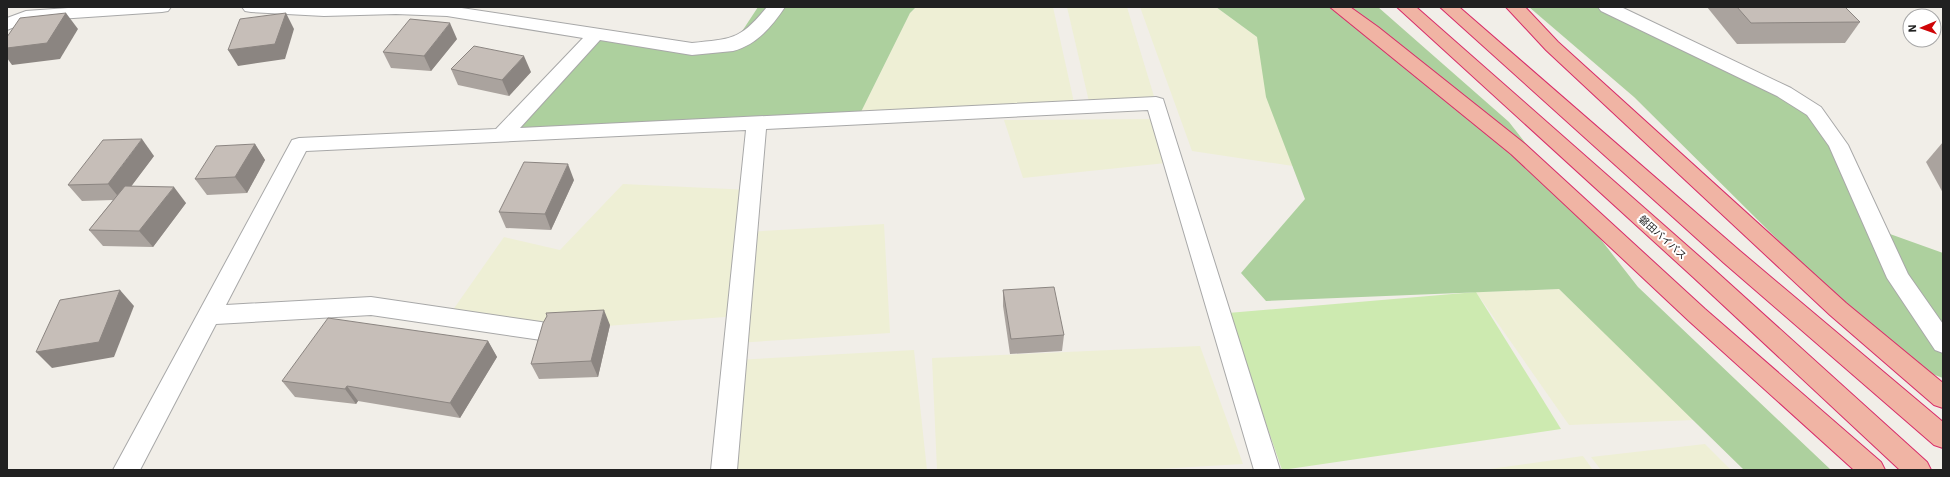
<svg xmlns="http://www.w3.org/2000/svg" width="1950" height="477" font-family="'IBM Plex Sans','Noto Sans JP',sans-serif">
<rect width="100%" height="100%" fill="#f1eee8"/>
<!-- farmland -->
<g fill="#eeefd5">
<path d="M 916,7 L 1053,7 L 1075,107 L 858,118 L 910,13 Z"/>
<path d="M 1067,7 L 1127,7 L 1156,103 L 1090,106 Z"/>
<path d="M 1140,7 L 1216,7 L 1257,37 L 1269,103 L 1293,166 L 1192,151 Z"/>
<path d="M 1153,119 L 1166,163 L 1023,178 L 1004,120 Z"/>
<path d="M 623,184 L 751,190 L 747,232 L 884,224 L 890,333 L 736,343 L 738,316 L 541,331 L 448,317 L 504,237 L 560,250 Z"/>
<path d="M 1559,289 L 1695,420 L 1569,425 L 1476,292 Z"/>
<path d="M 1200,346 L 1243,464 L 1141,470 L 937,470 L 932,358 Z"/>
<path d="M 914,350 L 927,470 L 724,470 L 735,360 Z"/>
<path d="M 1705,444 L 1731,470 L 1601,470 L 1591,457 Z"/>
<path d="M 1583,456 L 1593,470 L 1483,470 Z"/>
</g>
<!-- grass -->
<path fill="#cdeab0" d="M 1476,292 L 1561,429 L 1282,470 L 1228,313 Z"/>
<!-- forest -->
<g fill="#add09e">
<path d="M 758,7 L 916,7 L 910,13 L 858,118 L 502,135 L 596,34 L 692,49 L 733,45 Z"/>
<path d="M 1216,7 L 1378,7 L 1509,122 L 1638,287 L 1831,470 L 1744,470 L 1559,289 L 1266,301 L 1241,273 L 1305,199 L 1266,97 L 1257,37 Z"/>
<path d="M 1529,7 L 1611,7 L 1762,81 L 1829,131 L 1876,229 L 1943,253 L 1943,378 L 1902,363 L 1634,97 Z"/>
</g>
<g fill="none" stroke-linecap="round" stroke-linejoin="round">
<defs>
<g id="minor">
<path d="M 82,7 L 171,7 L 168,11 L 162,12 L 29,21 L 7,30 L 7,18 L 26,11 Z"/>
<path d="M 242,7 L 455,7 L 692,43 C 733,39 740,40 767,7 L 785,7 C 772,26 757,45 733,51 L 692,55 L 600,40 L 520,128 L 1156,97 L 1163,99 L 1280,470 L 1254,470 L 1148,110 L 766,129 L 737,470 L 711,470 L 746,130 L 306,151 L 226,305 L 371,297 L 541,322 L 549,324 L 553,331 L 549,338 L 541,340 L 371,315 L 216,324 L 140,470 L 113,470 L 292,140 L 299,138 L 496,129 L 583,38 L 447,16 L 396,14 L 324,16 L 251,12 L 245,11 Z"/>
<path d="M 1598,7 L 1621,7 L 1791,88 L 1821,107 L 1848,145 L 1908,274 L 1943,324 L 1943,353 L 1935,350 L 1887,278 L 1829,146 L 1807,115 L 1777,96 L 1601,11 Z"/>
</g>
<g id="trunk">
<path d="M 1330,7 L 1350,7 L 1378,27 L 1525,144 L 1705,309 L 1881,462 L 1885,470 L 1854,470 L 1689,321 L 1511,154 Z"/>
<path d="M 1397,7 L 1416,7 L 1709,265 L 1927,462 L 1931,470 L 1900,470 L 1693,277 Z"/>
<path d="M 1440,7 L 1459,7 L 1740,251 L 1943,422 L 1943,448 L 1934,445 L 1724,263 Z"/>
<path d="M 1506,7 L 1525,7 L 1558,42 L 1846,303 L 1943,383 L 1943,408 L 1934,405 L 1830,315 L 1546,50 Z"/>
</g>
</defs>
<!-- minor casing -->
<use href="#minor" stroke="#a8a8a8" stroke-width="2"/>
<!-- trunk casing -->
<use href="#trunk" stroke="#d82c69" stroke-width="2"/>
<!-- minor -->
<use href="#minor" fill="#fff" fill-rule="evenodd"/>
<!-- trunk -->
<use href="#trunk" fill="#f0b4a4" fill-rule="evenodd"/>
</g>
<!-- wall -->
<g fill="#aaa39e">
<path d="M 1707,7 L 1845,7 L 1860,22 L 1845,43 L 1737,44 Z"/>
<path d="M 457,39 L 431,71 L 391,68 L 383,52 Z"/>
<path d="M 451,69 L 531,72 L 509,96 L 458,85 Z"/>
<path d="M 1943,142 L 1943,193 L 1926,162 Z"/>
<path d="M 255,144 L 265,160 L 247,193 L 207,195 L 195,179 Z"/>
<path d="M 154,156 L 131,186 L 186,203 L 153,247 L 103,246 L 89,230 L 113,200 L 82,201 L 68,185 Z"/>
<path d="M 574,180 L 551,230 L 506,228 L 499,212 Z"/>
<path d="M 1003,290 L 1064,335 L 1062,351 L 1010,354 L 1003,306 Z"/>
<path d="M 610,325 L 598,377 L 539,379 L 531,364 Z"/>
<path d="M 488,341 L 497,357 L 460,418 L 358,401 L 356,404 L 295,397 L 282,381 Z"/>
</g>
<!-- shaded-wall -->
<g fill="#8b8581">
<path d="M 66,13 L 78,29 L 60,59 L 12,65 L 7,58 L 7,48 Z"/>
<path d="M 286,13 L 294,29 L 285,59 L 238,66 L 228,50 Z"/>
<path d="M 450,23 L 457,39 L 431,71 L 424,56 Z"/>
<path d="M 524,56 L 531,72 L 509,96 L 502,80 Z"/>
<path d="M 142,139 L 154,156 L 121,200 L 108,184 Z"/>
<path d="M 255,144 L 265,160 L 247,193 L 235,177 Z"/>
<path d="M 568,164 L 574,180 L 551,230 L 545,214 Z"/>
<path d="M 174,187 L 186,203 L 153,247 L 139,231 Z"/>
<path d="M 120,290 L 134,306 L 114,357 L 52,368 L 36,352 Z"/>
<path d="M 604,310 L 610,325 L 598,377 L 591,361 Z"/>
<path d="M 488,341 L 497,357 L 460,418 L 450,403 Z"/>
<path d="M 347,386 L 358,401 L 356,404 L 345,389 Z"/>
</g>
<!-- building -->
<g fill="#c6beb8" stroke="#8b8581">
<path d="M 1737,7 L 1845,7 L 1860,22 L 1751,23 Z"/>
<path d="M 66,13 L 47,43 L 7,48 L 7,37 L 20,18 Z"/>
<path d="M 286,13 L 275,44 L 228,50 L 240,19 Z"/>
<path d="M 410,19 L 450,23 L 424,56 L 383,52 Z"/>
<path d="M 474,46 L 524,56 L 502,80 L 451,69 Z"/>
<path d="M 142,139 L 108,184 L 68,185 L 103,140 Z"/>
<path d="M 255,144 L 235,177 L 195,179 L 216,146 Z"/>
<path d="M 524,162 L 568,164 L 545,214 L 499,212 Z"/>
<path d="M 125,186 L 174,187 L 139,231 L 89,230 Z"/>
<path d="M 1054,287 L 1064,335 L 1011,339 L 1003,290 Z"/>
<path d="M 120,290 L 99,342 L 36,352 L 60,300 Z"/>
<path d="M 604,310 L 591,361 L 531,364 L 543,323 L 547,316 L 546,313 Z"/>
<path d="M 328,318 L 488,341 L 450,403 L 347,386 L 345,389 L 282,381 Z"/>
</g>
<g text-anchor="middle" stroke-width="4" stroke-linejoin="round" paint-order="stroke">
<!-- street labels -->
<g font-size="10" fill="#212121" stroke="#fff">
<text transform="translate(1663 237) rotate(42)" y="4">磐田バイパス</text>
</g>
</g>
<!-- border -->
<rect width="1950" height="477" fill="none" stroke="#212121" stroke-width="16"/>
<!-- north arrow -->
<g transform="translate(1922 28) rotate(268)"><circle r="19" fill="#ffffff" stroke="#a6a6a6"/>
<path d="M0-3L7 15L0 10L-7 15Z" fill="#cf0407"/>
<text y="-6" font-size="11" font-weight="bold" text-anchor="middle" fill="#212121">N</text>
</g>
</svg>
